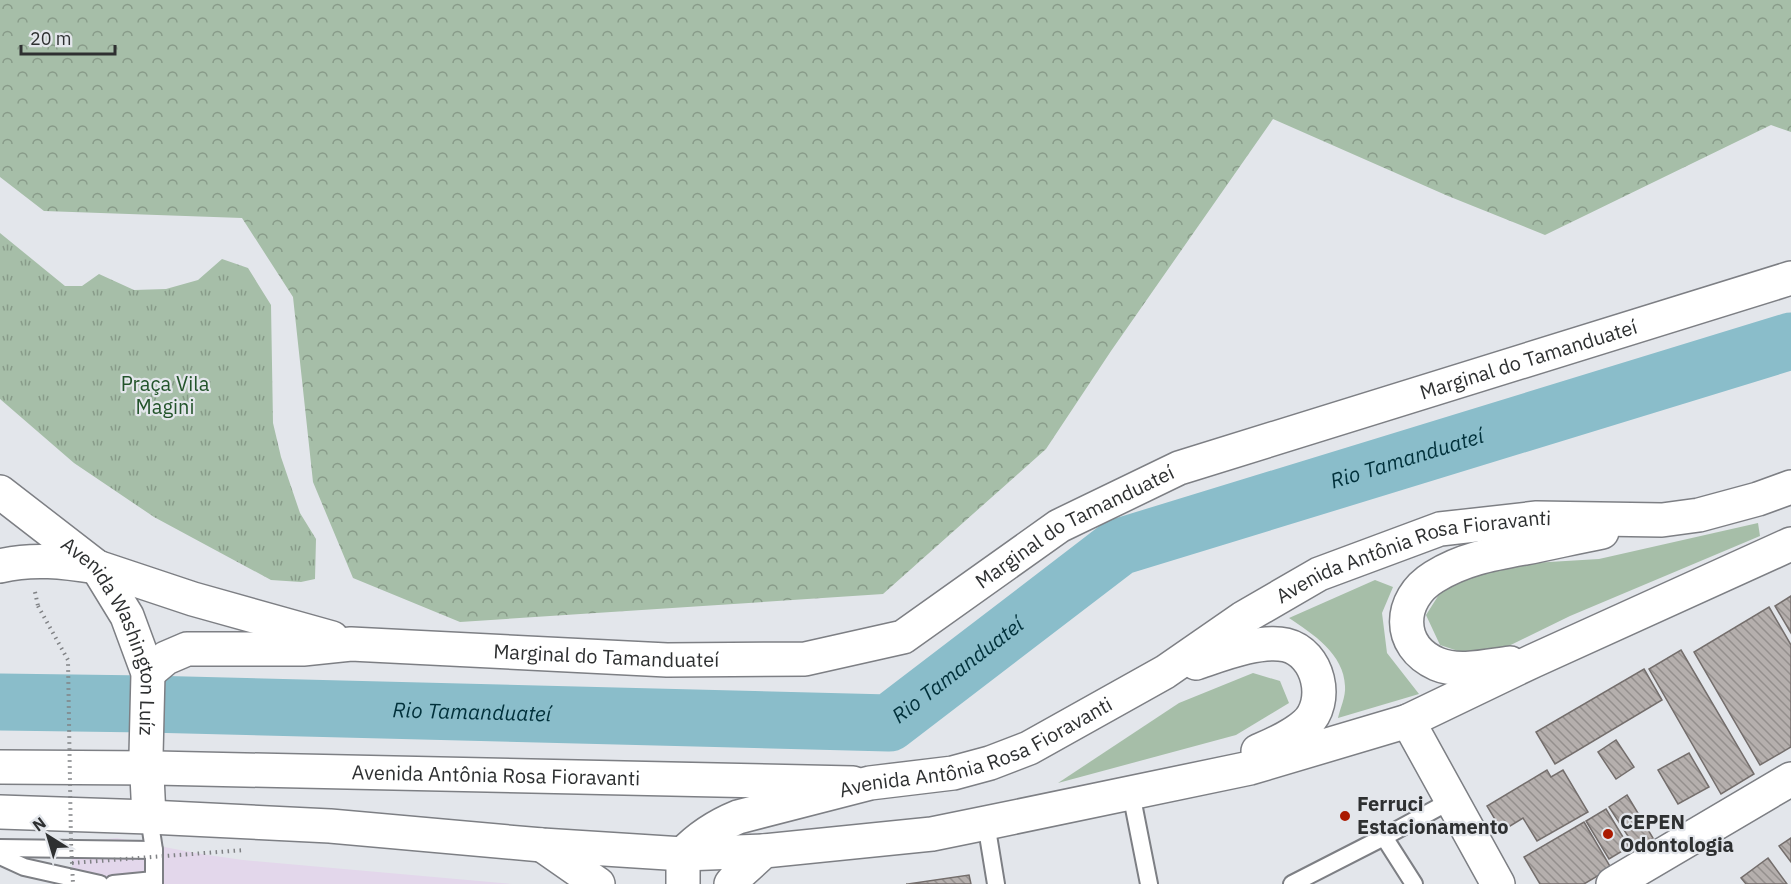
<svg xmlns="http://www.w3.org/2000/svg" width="1791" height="884" font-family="'IBM Plex Sans',sans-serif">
<defs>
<pattern id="forest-crowns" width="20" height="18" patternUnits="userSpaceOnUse" patternTransform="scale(1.5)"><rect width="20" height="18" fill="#a6bea8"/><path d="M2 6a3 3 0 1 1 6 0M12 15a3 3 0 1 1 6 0" fill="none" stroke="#889b89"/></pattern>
<pattern id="park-tufts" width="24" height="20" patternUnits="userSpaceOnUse" patternTransform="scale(1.5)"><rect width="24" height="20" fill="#a6bea8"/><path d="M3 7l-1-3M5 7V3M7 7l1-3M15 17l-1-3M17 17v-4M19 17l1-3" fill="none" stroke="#889b89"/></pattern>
<pattern id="building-back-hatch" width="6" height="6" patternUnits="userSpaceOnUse" patternTransform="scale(1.5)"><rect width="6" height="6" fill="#b5afad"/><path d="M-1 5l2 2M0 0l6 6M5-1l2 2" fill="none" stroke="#948f8d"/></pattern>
</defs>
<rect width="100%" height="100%" fill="#e3e6eb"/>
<!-- commercial -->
<path fill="#e3d7eb" d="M 117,838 L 201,854 L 243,860 L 512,884 L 73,884 L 71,843 Z"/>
<!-- green -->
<g fill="#a6bea8">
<path d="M 1758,523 L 1760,536 L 1570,616 L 1482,659 L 1440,645 L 1426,615 L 1447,582 L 1499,565 L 1599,559 Z"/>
<path d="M 1375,580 L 1393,587 L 1382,613 L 1387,653 L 1419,694 L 1338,718 C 1340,709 1346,696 1345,686 C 1344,654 1313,634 1289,618 Z"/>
<path d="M 1253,673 L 1280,681 L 1289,703 L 1236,735 L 1058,783 L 1179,703 Z"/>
</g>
<!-- forest -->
<path fill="url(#forest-crowns)" d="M 0,0 L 1791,0 L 1791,132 L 1771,125 L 1545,235 L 1448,196 L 1273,119 L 1111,351 L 1046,449 L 883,594 L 460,622 L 353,578 L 313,482 L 293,297 L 242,218 L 44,211 L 0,177 Z"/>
<!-- park -->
<path fill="url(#park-tufts)" d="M 0,233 L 65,286 L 82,286 L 99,274 L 134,290 L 166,289 L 198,280 L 222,259 L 248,268 L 271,305 L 273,423 L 281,457 L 300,513 L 316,539 L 315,579 L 301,582 L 271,580 L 154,517 L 74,463 L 0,399 Z"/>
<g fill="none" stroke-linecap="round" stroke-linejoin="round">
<!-- river -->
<path stroke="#8abdca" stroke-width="57" id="s1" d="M 0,702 L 147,704 L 889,723 L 1119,547 L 1791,341"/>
</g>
<!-- building -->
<g fill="url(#building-back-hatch)" stroke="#746e6c" stroke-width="1.5">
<path d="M 1791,596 L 1791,633 L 1775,606 Z"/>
<path d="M 1769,607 L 1791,645 L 1791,747 L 1760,765 L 1694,652 Z"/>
<path d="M 1681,650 L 1754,774 L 1721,794 L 1649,669 Z"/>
<path d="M 1644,669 L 1662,700 L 1555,764 L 1536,732 Z"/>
<path d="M 1616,740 L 1634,767 L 1616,779 L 1598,752 Z"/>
<path d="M 1689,753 L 1709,787 L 1678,804 L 1658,770 Z"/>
<path d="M 1547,770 L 1551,777 L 1563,770 L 1588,812 L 1537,841 L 1523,818 L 1502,831 L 1487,806 Z"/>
<path d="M 1627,795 L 1653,838 L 1637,850 L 1609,807 Z"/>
<path d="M 1606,809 L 1629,847 L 1609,859 L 1586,821 Z"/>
<path d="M 1584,822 L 1611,868 L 1584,884 L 1540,884 L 1524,857 Z"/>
<path d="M 1791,838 L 1791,862 L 1779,846 Z"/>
<path d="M 1768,858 L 1787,884 L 1746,884 L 1741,878 Z"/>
<path d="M 969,875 L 971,884 L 906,884 L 908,884 Z"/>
</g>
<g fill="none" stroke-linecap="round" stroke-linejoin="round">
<defs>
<g id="lane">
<path d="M 1131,793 L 1149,884"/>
<path d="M 149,817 L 154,850 L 154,884"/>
<path d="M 986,823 L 996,884"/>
<path d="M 0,848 L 154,850"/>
<path d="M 0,856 L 24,867 L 100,884"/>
<path d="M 113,884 L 154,880"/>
<path d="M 1292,884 L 1384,837"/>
<path d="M 1414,884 L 1384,837 L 1452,800"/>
</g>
<g id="street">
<path d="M 0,566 C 33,558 64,562 97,567"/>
<path d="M 1408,721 L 1498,884"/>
<path d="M 1613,884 L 1791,779"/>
</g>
<g id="secondary">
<path id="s2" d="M 0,492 L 97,567 L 127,616 L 148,673 L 146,755 L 149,817"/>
<path d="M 97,567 L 193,599 L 332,638"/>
<path id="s3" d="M 148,673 L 166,658 L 187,649 L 303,649 L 351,644 L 667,660 L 805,659 L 903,637 L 1059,526 L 1179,468 L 1791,278"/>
<path id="s4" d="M 0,767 L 156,768 L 853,783"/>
<path d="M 0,812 L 149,817 L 330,826 L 542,845 L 683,854 L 764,851"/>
</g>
<g id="primary">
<path d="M 1196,663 C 1220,655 1260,639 1286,645 C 1319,653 1330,702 1306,724 C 1293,736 1274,744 1258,751"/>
<path d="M 1510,663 C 1487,666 1458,673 1437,664 C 1396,646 1398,599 1434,577 C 1463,559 1492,554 1525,548 C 1551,543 1576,537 1602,532"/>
<path d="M 542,845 L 598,884"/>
<path id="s5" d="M 683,884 L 683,854 C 699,837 716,826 738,817 L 870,783 L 953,773 L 990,763 L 1029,748 L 1165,672 L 1243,618 L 1319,574 L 1440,529 L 1537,518 L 1662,520 L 1699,515 L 1758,499 L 1791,487"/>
<path d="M 731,884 L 740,873 L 764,851 L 932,834 L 986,823 L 1250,768 L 1408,721 L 1533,661 L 1791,544"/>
</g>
</defs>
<!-- lane casing -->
<use href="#lane" stroke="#7d7f84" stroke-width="20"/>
<!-- street casing -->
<use href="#street" stroke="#7d7f84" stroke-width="36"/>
<!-- secondary casing -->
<use href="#secondary" stroke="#7d7f84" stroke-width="36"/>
<!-- primary casing -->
<use href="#primary" stroke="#7d7f84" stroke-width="36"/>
<!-- path -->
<path stroke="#808285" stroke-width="4" stroke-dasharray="1.5 4.5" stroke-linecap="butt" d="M 35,592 L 38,606"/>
<!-- lane -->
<use href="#lane" stroke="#fff" stroke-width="16"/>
<!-- street -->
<use href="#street" stroke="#fff" stroke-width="33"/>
<!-- secondary -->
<use href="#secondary" stroke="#fff" stroke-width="33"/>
<!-- primary -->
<use href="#primary" stroke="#fff" stroke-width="33"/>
<!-- path-bridge -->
<g stroke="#808285" stroke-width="4" stroke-dasharray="1.5 4.5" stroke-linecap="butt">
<path d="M 38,606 L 68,660 L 71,843 L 73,884"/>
<path d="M 72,863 L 245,850"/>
</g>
</g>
<!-- markers -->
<g fill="#aa1a01" stroke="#e3e6eb" stroke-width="2">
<circle cx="1345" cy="816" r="6"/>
<circle cx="1608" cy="834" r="6"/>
</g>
<g text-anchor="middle" stroke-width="4.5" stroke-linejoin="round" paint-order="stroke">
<!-- street labels -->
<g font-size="20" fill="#2e3031" stroke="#e3e6eb">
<text dy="7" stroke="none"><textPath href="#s3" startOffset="1456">Marginal do Tamanduateí</textPath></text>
<text dy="7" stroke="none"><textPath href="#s3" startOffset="970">Marginal do Tamanduateí</textPath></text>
<text dy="7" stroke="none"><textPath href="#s5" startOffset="832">Avenida Antônia Rosa Fioravanti</textPath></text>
<text dy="7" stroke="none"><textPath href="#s2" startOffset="192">Avenida Washington Luíz</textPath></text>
<text dy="7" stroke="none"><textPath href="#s3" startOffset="466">Marginal do Tamanduateí</textPath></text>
<text dy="7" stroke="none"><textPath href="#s5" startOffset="346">Avenida Antônia Rosa Fioravanti</textPath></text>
<text dy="7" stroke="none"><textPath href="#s4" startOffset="496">Avenida Antônia Rosa Fioravanti</textPath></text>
</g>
<!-- park labels -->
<g font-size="20" fill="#23542b" stroke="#e3e6eb">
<text x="165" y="391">Praça Vila<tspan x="165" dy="23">Magini</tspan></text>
</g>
<!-- poi labels -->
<g font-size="20" font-weight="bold" fill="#2e3031" stroke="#e3e6eb" text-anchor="start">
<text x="1357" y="811">Ferruci<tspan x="1357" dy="23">Estacionamento</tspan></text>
<text x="1620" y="829">CEPEN<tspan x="1620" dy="23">Odontologia</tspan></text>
</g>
<!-- water labels -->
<g font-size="21" font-style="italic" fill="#00303a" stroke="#e3e6eb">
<text dy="7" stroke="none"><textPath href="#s1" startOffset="1480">Rio Tamanduateí</textPath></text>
<text dy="7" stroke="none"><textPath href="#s1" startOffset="976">Rio Tamanduateí</textPath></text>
<text dy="7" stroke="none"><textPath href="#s1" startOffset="472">Rio Tamanduateí</textPath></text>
</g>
</g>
<!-- north arrow -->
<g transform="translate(48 836) rotate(323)" stroke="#e3e6eb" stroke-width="4.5" paint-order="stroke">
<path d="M0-4.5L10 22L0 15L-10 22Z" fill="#2e3031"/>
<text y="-9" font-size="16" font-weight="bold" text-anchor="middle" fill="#2e3031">N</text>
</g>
<!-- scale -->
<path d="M21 45v9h94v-9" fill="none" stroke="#2e3031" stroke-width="3"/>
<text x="30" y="45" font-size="18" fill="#2e3031" stroke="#e3e6eb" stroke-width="4.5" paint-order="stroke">20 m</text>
</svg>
